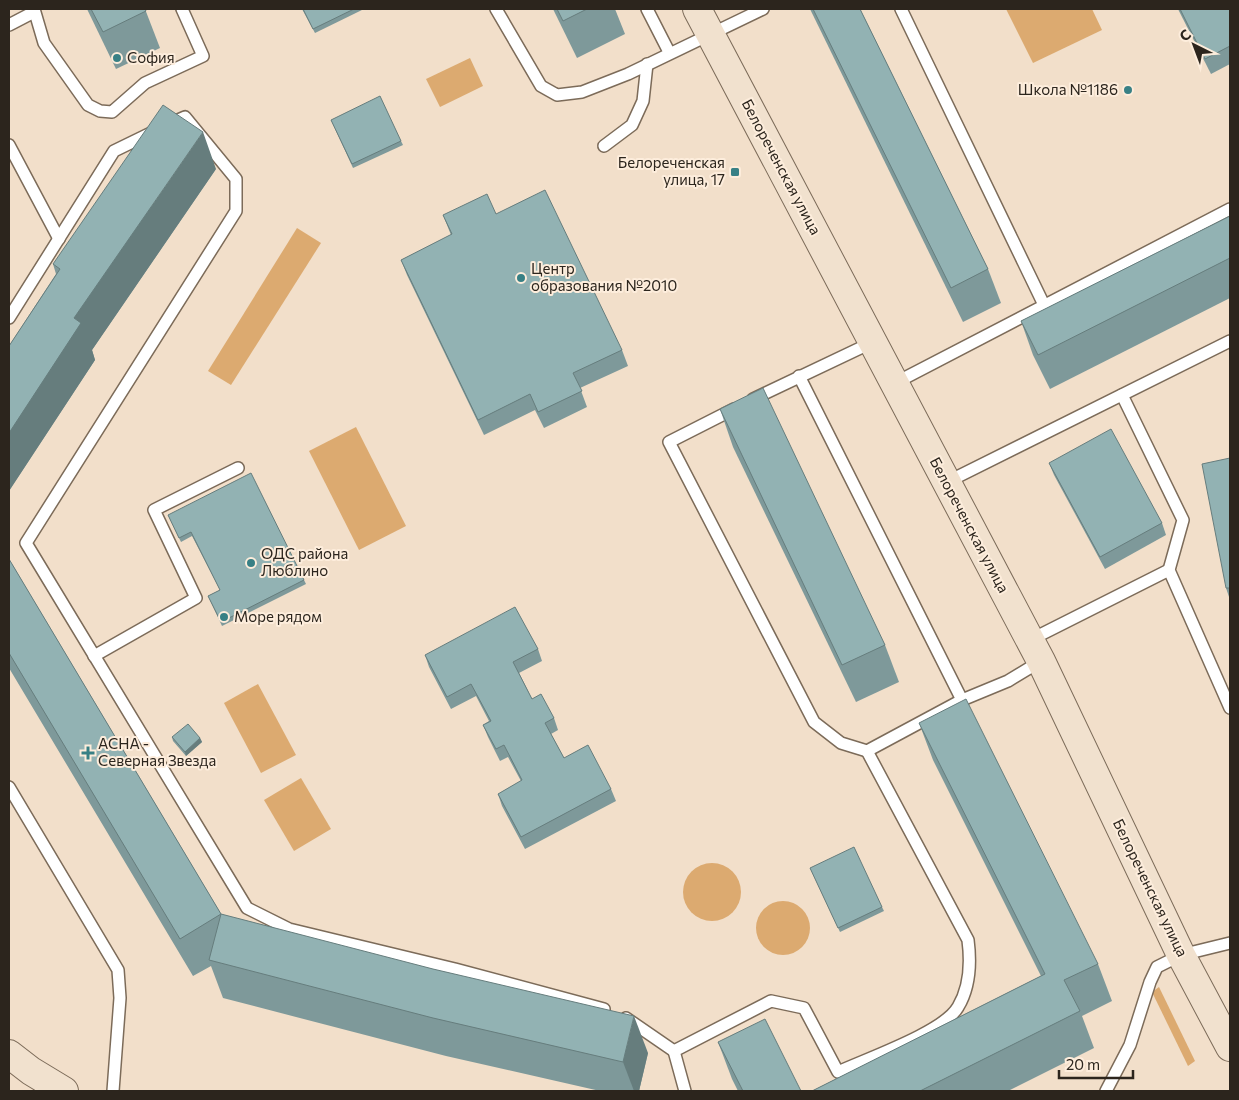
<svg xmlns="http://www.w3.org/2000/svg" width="1239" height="1100" font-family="Commissioner,sans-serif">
<rect width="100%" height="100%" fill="#f2dfca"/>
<!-- green -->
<g fill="#dcaa70">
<path d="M 1006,9 L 1092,9 L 1102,30 L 1033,63 Z"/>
<path d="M 470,58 L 483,86 L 440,107 L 426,79 Z"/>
<path d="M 297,228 L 321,243 L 231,385 L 208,371 Z"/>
<path d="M 356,427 L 406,526 L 359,550 L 309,451 Z"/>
<path d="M 258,684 L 296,755 L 261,773 L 224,703 Z"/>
<path d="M 301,778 L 331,829 L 294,851 L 264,800 Z"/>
<circle cx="712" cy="892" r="29"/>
<circle cx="783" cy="928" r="27"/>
<path d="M 1159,987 L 1195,1061 L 1188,1066 L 1152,992 Z"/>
</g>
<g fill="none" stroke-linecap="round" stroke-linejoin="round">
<defs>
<g id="lane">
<path d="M 34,9 L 44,43 L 88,105 L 100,111 L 112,112 L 145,83 L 203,56 L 182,9"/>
<path d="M 496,9 L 541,86 L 557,95 L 582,92 L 628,74 L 763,9"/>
<path d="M 647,9 L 669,52"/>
<path d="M 901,9 L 1045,307"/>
<path d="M 9,25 L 34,12"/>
<path d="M 169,124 L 185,117 L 236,179 L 236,211 L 26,543 L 247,908 L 289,929 L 455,969 L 604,1009"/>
<path d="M 9,145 L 59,239"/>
<path d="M 604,146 L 632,125 L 643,101 L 647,64"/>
<path d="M 9,318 L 114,151 L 153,132"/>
<path d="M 799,376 L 962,700"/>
<path d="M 895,383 L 1230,209"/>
<path d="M 1122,395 L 1183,520 L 1169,570 L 1230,708"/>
<path d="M 753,399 L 873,342"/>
<path d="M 734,409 L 669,442 L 814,722 L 841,743 L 867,751 L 962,700 L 1008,681 L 1041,661"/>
<path d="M 947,482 L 1230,341"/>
<path d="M 1030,640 L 1169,570"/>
<path d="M 94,656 L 196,598 L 154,510 L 238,468"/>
<path d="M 9,787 L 118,970 L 120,998 L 113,1091"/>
<path d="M 626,1018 L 674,1051"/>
<path d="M 685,1091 L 674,1051 L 771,1001 L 804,1008 L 838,1072 C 866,1059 944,1032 958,1007 C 970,987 971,963 968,940 L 867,751"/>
<path d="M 1106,1091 L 1130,1045 L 1150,982 L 1157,967 L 1181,955 L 1230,943"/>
</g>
<g id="secondary">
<path d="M 697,9 L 1041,661 L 1181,955 L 1230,1047"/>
<path d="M 9,1054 L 31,1071 L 64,1091"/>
</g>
</defs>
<!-- lane casing -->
<use href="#lane" stroke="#7c6b59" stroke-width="14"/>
<!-- secondary casing -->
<use href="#secondary" stroke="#7c6b59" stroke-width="30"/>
<!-- lane -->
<use href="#lane" stroke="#fff" stroke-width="11"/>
<!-- secondary -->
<use href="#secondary" stroke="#f1e1ce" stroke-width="28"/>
</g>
<!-- wall -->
<g fill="#7e999a">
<path d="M 87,9 L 145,9 L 160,48 L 116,69 Z"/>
<path d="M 302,9 L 364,9 L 315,33 Z"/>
<path d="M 553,9 L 615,9 L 625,34 L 577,58 Z"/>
<path d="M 810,9 L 860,9 L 988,269 L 1001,303 L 963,322 Z"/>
<path d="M 1178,9 L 1230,9 L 1230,64 L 1211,74 L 1181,15 Z"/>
<path d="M 331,120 L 401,141 L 403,145 L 353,168 Z"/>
<path d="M 216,169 L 92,350 L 95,360 L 9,491 L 9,346 L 56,274 L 53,264 Z"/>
<path d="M 496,214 L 622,350 L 628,366 L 580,388 L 587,407 L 544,428 L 535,410 L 484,435 L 407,275 L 401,260 L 451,235 L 443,215 Z"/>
<path d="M 1230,216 L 1230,298 L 1050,389 L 1033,355 L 1021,321 Z"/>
<path d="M 720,409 L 885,645 L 899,682 L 856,702 L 733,447 Z"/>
<path d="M 1230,458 L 1230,600 L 1226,588 Z"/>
<path d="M 1049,463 L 1162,523 L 1166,535 L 1105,569 L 1054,475 Z"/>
<path d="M 168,515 L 304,580 L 306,584 L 222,626 L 208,596 L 220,590 L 192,536 L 181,542 Z"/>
<path d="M 9,559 L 221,914 L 648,1053 L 639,1091 L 600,1091 L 446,1056 L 223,998 L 211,966 L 193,976 L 9,668 Z"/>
<path d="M 538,649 L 542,661 L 519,673 L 532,699 L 554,718 L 558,730 L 551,734 L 564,758 L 611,789 L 616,801 L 525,849 L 502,806 L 498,794 L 521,781 L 508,757 L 500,761 L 488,737 L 483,725 L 489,721 L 476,696 L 451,709 L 429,667 L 425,655 Z"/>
<path d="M 919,723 L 1098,964 L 1112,1001 L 1082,1016 L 1094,1048 L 1008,1091 L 812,1091 L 1041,976 L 933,760 Z"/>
<path d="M 172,737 L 200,738 L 202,742 L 186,756 L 173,741 Z"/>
<path d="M 810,868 L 882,907 L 884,911 L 840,932 Z"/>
<path d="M 718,1042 L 801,1091 L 738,1091 L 732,1079 Z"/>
</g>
<!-- shaded-wall -->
<g fill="#667d7d">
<path d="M 203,132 L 216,169 L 92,350 L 95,360 L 9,491 L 9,433 L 74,318 Z"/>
<path d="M 200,738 L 202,742 L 186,756 L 185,752 Z"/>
<path d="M 634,1016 L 648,1053 L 639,1091 L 634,1091 L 623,1062 Z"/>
</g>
<!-- building -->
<g fill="#92b2b3" stroke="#667d7d">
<path d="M 91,9 L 145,9 L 146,11 L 103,32 Z"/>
<path d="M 303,9 L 354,9 L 313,29 Z"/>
<path d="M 557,9 L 587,9 L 563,21 Z"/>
<path d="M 813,9 L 860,9 L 988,269 L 951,288 Z"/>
<path d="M 1180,9 L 1230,9 L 1230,46 L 1205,59 Z"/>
<path d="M 380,96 L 401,141 L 352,164 L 331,120 Z"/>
<path d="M 163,105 L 203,132 L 74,318 L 81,323 L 9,433 L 9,346 L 60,269 L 53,264 Z"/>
<path d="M 545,190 L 622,350 L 573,373 L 582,391 L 538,412 L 530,394 L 478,420 L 401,260 L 452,234 L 443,215 L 487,194 L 496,214 Z"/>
<path d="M 1230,216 L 1230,258 L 1038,355 L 1021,321 Z"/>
<path d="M 763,388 L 885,645 L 842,665 L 720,409 Z"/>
<path d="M 1111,429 L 1162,523 L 1100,557 L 1049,463 Z"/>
<path d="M 1230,458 L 1230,588 L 1226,588 L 1202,464 Z"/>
<path d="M 251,473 L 304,580 L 221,622 L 208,596 L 220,590 L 191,532 L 179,538 L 168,515 Z"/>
<path d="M 9,559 L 221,914 L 180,939 L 9,653 Z"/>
<path d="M 515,607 L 538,649 L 513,662 L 532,699 L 541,694 L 554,718 L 545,723 L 564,758 L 588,745 L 611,789 L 521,837 L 498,794 L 522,780 L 504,745 L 496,749 L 483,725 L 491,721 L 471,684 L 447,697 L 425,655 Z"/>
<path d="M 966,699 L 1098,964 L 1064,980 L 1080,1011 L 920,1091 L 812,1091 L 1045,974 L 919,723 Z"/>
<path d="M 188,724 L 200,738 L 185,752 L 172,737 Z"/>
<path d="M 854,847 L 882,907 L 838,928 L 810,868 Z"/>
<path d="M 221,914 L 433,969 L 634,1016 L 623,1062 L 433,1018 L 209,960 Z"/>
<path d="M 765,1019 L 801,1091 L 743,1091 L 718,1042 Z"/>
</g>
<!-- markers -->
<g fill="#388085" stroke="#fdeddc" stroke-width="2">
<circle cx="117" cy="58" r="5"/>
<circle cx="1128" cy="90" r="5"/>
<rect x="730" y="167" width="10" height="10" rx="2.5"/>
<circle cx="521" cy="278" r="5"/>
<circle cx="251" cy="563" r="5"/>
<circle cx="224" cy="617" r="5"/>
<path d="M85.5 745.5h5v5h5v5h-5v5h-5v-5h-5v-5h5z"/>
</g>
<g text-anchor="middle" stroke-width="4" stroke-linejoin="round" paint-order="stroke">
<!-- poi labels -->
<g font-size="15" fill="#2c251d" stroke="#fdeddc" text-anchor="start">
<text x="127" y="63">София</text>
<text x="1118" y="95" text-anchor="end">Школа №1186</text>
<text x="725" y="168" text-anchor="end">Белореченская<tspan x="725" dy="17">улица, 17</tspan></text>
<text x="531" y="274">Центр<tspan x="531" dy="17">образования №2010</tspan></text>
<text x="261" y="559">ОДС района<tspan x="261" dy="17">Люблино</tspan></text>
<text x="234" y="622">Море рядом</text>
<text x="98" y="749">АСНА -<tspan x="98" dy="17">Северная Звезда</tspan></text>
</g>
<!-- street labels -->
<g font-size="15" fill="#2c251d" stroke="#fdeddc">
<text transform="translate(781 167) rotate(62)" y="5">Белореченская улица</text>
<text transform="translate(969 525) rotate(62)" y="5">Белореченская улица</text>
<text transform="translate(1150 888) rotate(64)" y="5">Белореченская улица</text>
</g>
</g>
<!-- border -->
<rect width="1239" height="1100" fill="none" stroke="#2c251d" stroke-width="20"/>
<!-- north arrow -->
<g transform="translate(1194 45) rotate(318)" stroke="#fdeddc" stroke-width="4" paint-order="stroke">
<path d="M0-4L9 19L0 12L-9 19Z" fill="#2c251d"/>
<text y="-8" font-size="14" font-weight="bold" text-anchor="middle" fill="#2c251d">С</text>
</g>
<!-- scale -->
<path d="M1059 1070v8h74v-8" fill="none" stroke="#2c251d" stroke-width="2.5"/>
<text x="1066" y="1070" font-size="15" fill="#2c251d" stroke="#fdeddc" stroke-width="4" paint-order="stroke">20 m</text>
</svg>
